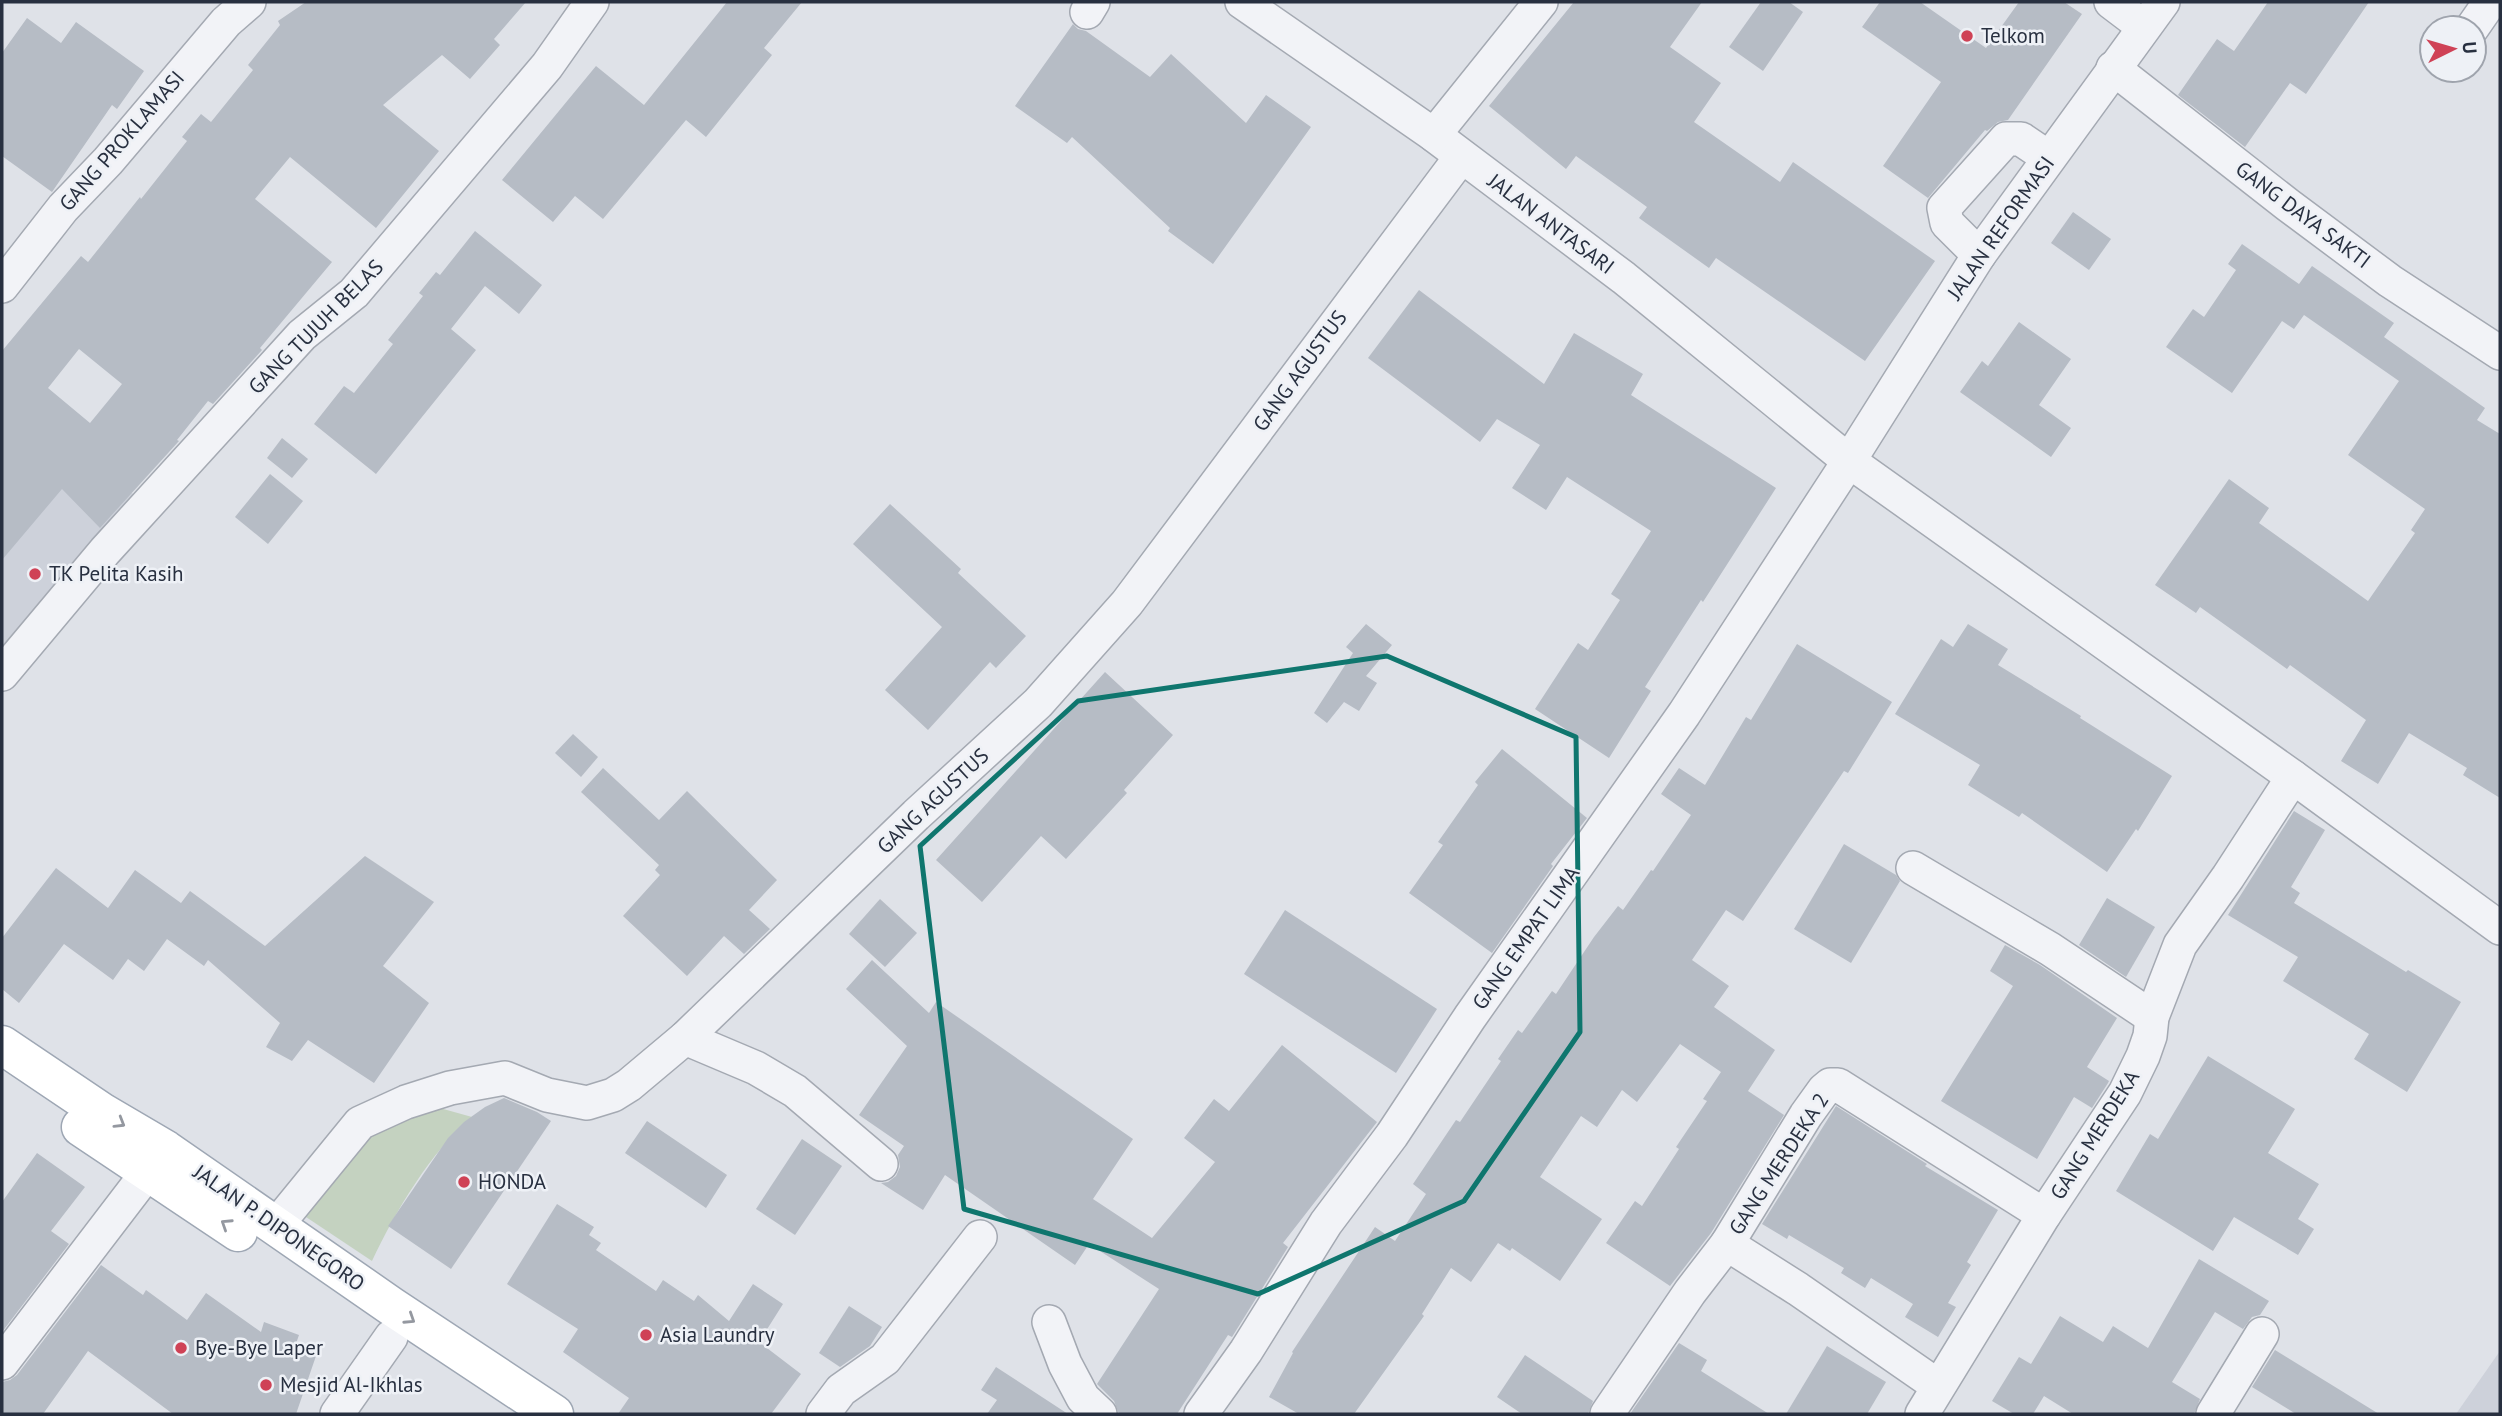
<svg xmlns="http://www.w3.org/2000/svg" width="2502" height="1416" font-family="'PT Sans',sans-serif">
<rect width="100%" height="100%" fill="#dfe2e8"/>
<!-- built -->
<g fill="#cdd1da">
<path d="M 73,433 L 134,495 L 2,653 L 2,478 L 11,466 Z"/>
<path d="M 2500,1351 L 2500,1414 L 2456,1414 Z"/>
</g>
<!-- green -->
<path fill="#c4d2c0" d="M 429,1105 L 472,1117 C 431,1151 395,1212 372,1261 L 303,1215 L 379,1123 Z"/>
<!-- building -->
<g fill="#b6bcc5" fill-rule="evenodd">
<path d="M 306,2 L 526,2 L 494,39 L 500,45 L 470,79 L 442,55 L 383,105 L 439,151 L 376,228 L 290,157 L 255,199 L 332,262 L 260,348 L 262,350 L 253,360 L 213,404 L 208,401 L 177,440 L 179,441 L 100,528 L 62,489 L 2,560 L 2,351 L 81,256 L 88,262 L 140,197 L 141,199 L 187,141 L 182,137 L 201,114 L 211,122 L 253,70 L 248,65 L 280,25 L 278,21 ZM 79,349 L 122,384 L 90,423 L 48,388 Z"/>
<path d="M 727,2 L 802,2 L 764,48 L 772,55 L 706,137 L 686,120 L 603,219 L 575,196 L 553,222 L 502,180 L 596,66 L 644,105 Z"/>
<path d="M 1574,2 L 1702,2 L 1670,47 L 1721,83 L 1694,122 L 1780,182 L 1793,162 L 1935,261 L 1865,361 L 1716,258 L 1709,268 L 1639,218 L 1647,207 L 1576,156 L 1566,169 L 1489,106 Z"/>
<path d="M 1761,2 L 1789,2 L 1803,12 L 1763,71 L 1729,47 Z"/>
<path d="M 1880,2 L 1920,2 L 1986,48 L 2019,2 L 2064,2 L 2082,14 L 2008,120 L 1998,122 L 1987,131 L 1985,130 L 1928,198 L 1883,166 L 1941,82 L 1862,27 Z"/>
<path d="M 2268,2 L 2369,2 L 2306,94 L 2290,83 L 2245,147 L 2178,95 L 2217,39 L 2234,51 Z"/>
<path d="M 27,18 L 61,43 L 76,22 L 144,71 L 117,109 L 112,105 L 52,192 L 2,156 L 2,53 Z"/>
<path d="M 1073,24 L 1078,29 L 1086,31 L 1150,77 L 1171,54 L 1246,123 L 1266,95 L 1311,127 L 1213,264 L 1168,231 L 1170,228 L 1072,137 L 1067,143 L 1015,106 Z"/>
<path d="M 2073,212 L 2111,239 L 2089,270 L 2051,243 Z"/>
<path d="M 475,231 L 542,285 L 519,314 L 485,286 L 451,329 L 476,350 L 376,474 L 314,424 L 344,386 L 354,393 L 393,344 L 388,340 L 423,296 L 419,293 L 436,272 L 440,275 Z"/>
<path d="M 2242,244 L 2299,284 L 2312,266 L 2394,323 L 2384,337 L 2485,408 L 2477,420 L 2500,434 L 2500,798 L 2463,775 L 2467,768 L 2409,733 L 2378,784 L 2341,761 L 2366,720 L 2290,665 L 2287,669 L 2200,607 L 2196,613 L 2155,585 L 2229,479 L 2269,508 L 2259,523 L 2368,601 L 2415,533 L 2411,530 L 2425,509 L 2348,455 L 2399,381 L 2304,315 L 2294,329 L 2282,321 L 2232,393 L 2166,347 L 2193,309 L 2204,317 L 2236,270 L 2228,264 Z"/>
<path d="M 1419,290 L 1544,384 L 1574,333 L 1643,374 L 1631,395 L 1776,488 L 1703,602 L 1701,600 L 1645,687 L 1651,691 L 1609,758 L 1535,709 L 1578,643 L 1588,650 L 1620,600 L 1611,594 L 1651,531 L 1567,477 L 1546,510 L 1512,488 L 1540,445 L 1497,419 L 1480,442 L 1368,358 Z"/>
<path d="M 2019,322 L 2071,359 L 2039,405 L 2071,428 L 2051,457 L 1960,392 L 1982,361 L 1988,366 Z"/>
<path d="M 282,438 L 308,459 L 292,478 L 267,458 Z"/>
<path d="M 270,474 L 303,501 L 268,544 L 235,517 Z"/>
<path d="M 890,504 L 961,569 L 958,573 L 1026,636 L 996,668 L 990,662 L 928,730 L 885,690 L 942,627 L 853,544 Z"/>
<path d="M 1366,624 L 1392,645 L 1366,676 L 1377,683 L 1359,711 L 1344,702 L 1327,723 L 1314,713 L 1353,653 L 1346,647 Z"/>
<path d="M 1968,624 L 2008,649 L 1998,665 L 2081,716 L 2080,718 L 2172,776 L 2138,831 L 2136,829 L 2107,872 L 2022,813 L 2019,817 L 1968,785 L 1980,765 L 1895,714 L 1941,639 L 1953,647 Z"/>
<path d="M 1797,644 L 1892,702 L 1848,773 L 1844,771 L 1743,921 L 1726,910 L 1692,960 L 1729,986 L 1714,1007 L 1775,1050 L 1748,1091 L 1784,1115 L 1711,1233 L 1670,1286 L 1606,1243 L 1635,1201 L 1642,1206 L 1679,1149 L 1676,1147 L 1707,1101 L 1703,1099 L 1721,1072 L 1680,1044 L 1637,1102 L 1622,1090 L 1597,1127 L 1581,1116 L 1540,1177 L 1602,1219 L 1560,1281 L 1512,1248 L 1510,1251 L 1498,1243 L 1471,1282 L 1451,1268 L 1422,1314 L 1424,1316 L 1354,1414 L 1299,1414 L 1269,1397 L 1293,1353 L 1292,1352 L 1375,1227 L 1395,1241 L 1426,1194 L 1413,1184 L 1456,1120 L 1460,1122 L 1501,1061 L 1498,1059 L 1518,1030 L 1522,1033 L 1552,991 L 1556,994 L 1594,937 L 1618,906 L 1623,910 L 1651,870 L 1653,871 L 1691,815 L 1661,794 L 1679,768 L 1705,785 L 1746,717 L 1751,720 Z"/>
<path d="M 1105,672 L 1173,735 L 1124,790 L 1127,793 L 1066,859 L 1041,836 L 982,902 L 936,860 Z"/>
<path d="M 573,734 L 598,757 L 581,777 L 555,753 Z"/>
<path d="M 1502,749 L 1587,818 L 1551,864 L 1553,866 L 1492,953 L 1409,893 L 1443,845 L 1438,842 L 1478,785 L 1475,782 Z"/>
<path d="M 603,768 L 659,820 L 687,791 L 777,880 L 749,910 L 770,929 L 744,954 L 724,936 L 687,976 L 623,916 L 660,875 L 655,870 L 659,865 L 581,792 Z"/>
<path d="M 2294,811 L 2325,830 L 2291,887 L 2300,893 L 2294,903 L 2406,972 L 2408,970 L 2461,1002 L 2407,1092 L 2354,1059 L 2369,1034 L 2283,981 L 2298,957 L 2228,915 Z"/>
<path d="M 1844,844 L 1896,875 L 1900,881 L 1851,963 L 1794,929 Z"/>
<path d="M 365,856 L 434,902 L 383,966 L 429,1003 L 374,1083 L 308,1040 L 292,1061 L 266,1047 L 280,1023 L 208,960 L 204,966 L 167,939 L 144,971 L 128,959 L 113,980 L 64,944 L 19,1003 L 2,989 L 2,938 L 56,868 L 108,908 L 135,870 L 181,903 L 190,891 L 265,946 Z"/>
<path d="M 2107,898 L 2155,927 L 2126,977 L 2079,945 Z"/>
<path d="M 880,899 L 917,933 L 885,967 L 849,934 Z"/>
<path d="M 1285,910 L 1437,1009 L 1396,1073 L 1244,974 Z"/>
<path d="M 2005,945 L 2040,965 L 2117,1018 L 2087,1067 L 2109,1081 L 2108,1083 L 2092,1108 L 2074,1097 L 2037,1159 L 1941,1101 L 2013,986 L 1990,971 Z"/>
<path d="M 872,960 L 929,1013 L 936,1002 L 1133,1139 L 1093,1199 L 1152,1238 L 1215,1162 L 1184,1138 L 1214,1099 L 1229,1111 L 1282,1045 L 1377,1122 L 1283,1243 L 1288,1247 L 1232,1337 L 1228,1335 L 1177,1414 L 1119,1414 L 1114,1401 L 1097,1384 L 1159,1289 L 1089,1244 L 1075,1265 L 945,1175 L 923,1210 L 881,1183 L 888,1182 L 896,1176 L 900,1167 L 898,1155 L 904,1146 L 859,1115 L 907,1046 L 846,989 Z"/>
<path d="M 2208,1056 L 2295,1109 L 2268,1153 L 2319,1184 L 2298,1219 L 2314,1229 L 2298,1255 L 2234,1217 L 2213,1251 L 2116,1191 L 2150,1134 L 2158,1139 Z"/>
<path d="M 504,1098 L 537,1112 L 551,1121 L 451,1269 L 388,1226 L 448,1138 L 464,1122 L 485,1107 Z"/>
<path d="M 1836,1106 L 1927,1164 L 1925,1166 L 1998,1210 L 1967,1262 L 1971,1265 L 1948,1303 L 1956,1307 L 1938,1337 L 1905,1317 L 1913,1304 L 1871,1278 L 1865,1288 L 1841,1273 L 1844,1268 L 1789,1235 L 1787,1239 L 1762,1224 Z"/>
<path d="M 647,1121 L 727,1175 L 706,1208 L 625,1153 Z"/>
<path d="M 802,1139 L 842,1166 L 795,1235 L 756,1209 Z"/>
<path d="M 37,1153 L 85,1187 L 51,1231 L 69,1244 L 2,1332 L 2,1202 Z"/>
<path d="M 557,1204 L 594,1227 L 589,1235 L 601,1243 L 596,1250 L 656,1291 L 663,1280 L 694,1301 L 698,1295 L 729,1321 L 753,1284 L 783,1304 L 759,1342 L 801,1374 L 771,1414 L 618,1414 L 629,1398 L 563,1352 L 578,1329 L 507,1284 Z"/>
<path d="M 2199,1259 L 2269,1301 L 2260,1315 L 2252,1317 L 2243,1329 L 2215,1312 L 2172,1382 L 2200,1399 L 2194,1414 L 2073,1414 L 2044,1396 L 2033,1414 L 2014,1414 L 1992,1401 L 2019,1357 L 2031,1364 L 2060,1316 L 2103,1342 L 2113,1326 L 2148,1348 Z"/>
<path d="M 101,1265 L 143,1295 L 146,1290 L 187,1320 L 206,1293 L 261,1332 L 264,1322 L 299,1335 L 293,1352 L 316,1356 L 296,1414 L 173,1414 L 88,1351 L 43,1414 L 2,1414 L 2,1382 L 10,1380 L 17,1375 Z"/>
<path d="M 849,1306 L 882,1327 L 870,1346 L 840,1367 L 819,1353 Z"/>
<path d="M 1679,1343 L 1707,1360 L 1701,1371 L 1769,1414 L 1630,1414 Z"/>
<path d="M 1827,1346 L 1886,1382 L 1867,1414 L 1786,1414 Z"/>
<path d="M 2275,1350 L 2379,1414 L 2296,1414 L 2252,1387 Z"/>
<path d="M 1525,1355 L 1593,1401 L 1588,1414 L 1522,1414 L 1497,1397 Z"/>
<path d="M 996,1367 L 1068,1414 L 987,1414 L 997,1400 L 981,1390 Z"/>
</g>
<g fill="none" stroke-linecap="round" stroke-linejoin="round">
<defs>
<g id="minor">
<path d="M 1242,2 L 1434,135 L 1624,278 L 1849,461 L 2293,777 L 2500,928"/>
<path d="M 2111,2 L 2144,27"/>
<path d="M 1087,12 L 1093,2"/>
<path d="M 2472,28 L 2490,2"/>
<path d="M 2113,68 L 2288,205 L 2390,281 L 2500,353"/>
<path d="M 1434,135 L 1541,2"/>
<path d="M 1979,255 L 1947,223 L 1944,208 L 2006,139 L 2021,139 L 2049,158"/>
<path d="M 2,286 L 63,208 L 108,161 L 226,22 L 249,2"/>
<path d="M 2,674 L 105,551 L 302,335 L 354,293 L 547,66 L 592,2"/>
<path d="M 1913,868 L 2050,949 L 2152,1017"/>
<path d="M 685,1038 L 756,1068 L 795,1091 L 881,1164"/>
<path d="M 275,1227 L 360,1123 L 406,1102 L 450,1088 L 505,1078 L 547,1095 L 587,1103 L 613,1095 L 629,1085 L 685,1038 L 916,815 L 1038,703 L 1127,603 L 1461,157"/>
<path d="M 1727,1244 L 1798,1289 L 1938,1386"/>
<path d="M 1049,1322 L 1065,1364 L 1083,1398 L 1100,1414"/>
<path d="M 2,1363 L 164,1151"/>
<path d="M 337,1414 L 391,1337"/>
<path d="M 823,1414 L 841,1390 L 885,1359 L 980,1237"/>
<path d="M 1201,1414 L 1246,1351 L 1326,1223 L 1392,1135 L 1470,1017 L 1684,714 L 1849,461 L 1979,255 L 2163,2"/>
<path d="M 1607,1414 L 1690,1292 L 1727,1244 L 1806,1115 L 1824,1090 L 1830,1085 L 1838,1085 L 2044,1215"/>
<path d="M 1922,1414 L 2044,1215 L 2125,1093 L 2143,1056 L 2150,1036 L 2152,1017 L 2180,945 L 2228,877 L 2293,777"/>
<path d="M 2213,1414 L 2262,1334"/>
</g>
<g id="major">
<path d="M 2,1045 L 103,1113 L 166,1150 L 391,1306 L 554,1414"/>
<path d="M 81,1127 L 238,1232"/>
</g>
</defs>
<!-- minor casing -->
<use href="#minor" stroke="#a4a9b2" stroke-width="36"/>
<!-- major casing -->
<use href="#major" stroke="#9ea7b4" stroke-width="41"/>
<!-- minor -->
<use href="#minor" stroke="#f2f3f7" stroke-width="33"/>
<!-- major -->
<use href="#major" stroke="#fff" stroke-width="38"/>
</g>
<!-- one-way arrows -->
<defs><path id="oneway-chevron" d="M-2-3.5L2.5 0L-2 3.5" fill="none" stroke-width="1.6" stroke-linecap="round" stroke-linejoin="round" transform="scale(1.75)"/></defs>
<g stroke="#9498a0">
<use href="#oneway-chevron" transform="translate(120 1123) rotate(31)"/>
<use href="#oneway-chevron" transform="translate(226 1224) rotate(-147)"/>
<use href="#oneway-chevron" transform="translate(410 1319) rotate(33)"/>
</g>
<!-- marked area -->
<path fill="none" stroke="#0f766e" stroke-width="5" stroke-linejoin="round" d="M 1387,656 L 1576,737 L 1580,1032 L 1464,1201 L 1258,1294 L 964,1209 L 920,846 L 1078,701 Z"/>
<!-- markers -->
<g fill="#cf4256" stroke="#eef1f6" stroke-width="2.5">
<circle cx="1967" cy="36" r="7"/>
<circle cx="35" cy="574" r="7"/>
<circle cx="464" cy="1182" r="7"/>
<circle cx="646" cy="1335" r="7"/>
<circle cx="181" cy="1348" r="7"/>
<circle cx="266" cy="1385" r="7"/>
</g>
<g text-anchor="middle" stroke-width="5" stroke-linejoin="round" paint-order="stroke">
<!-- poi labels -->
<g font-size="21" fill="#283040" stroke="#eef1f6" text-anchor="start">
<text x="1981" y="43">Telkom</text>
<text x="49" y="581">TK Pelita Kasih</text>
<text x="478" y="1189">HONDA</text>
<text x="660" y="1342">Asia Laundry</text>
<text x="195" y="1355">Bye-Bye Laper</text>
<text x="280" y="1392">Mesjid Al-Ikhlas</text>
</g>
<!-- street labels -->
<g font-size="21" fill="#283040" stroke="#eef1f6">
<text transform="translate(122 141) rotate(-49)" y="7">GANG PROKLAMASI</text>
<text transform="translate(2303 215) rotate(37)" y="7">GANG DAYA SAKTI</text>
<text transform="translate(1551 224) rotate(37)" y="7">JALAN ANTASARI</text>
<text transform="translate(2001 228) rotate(-55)" y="7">JALAN REFORMASI</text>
<text transform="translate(316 327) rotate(-45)" y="7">GANG TUJUH BELAS</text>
<text transform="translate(1300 371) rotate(-54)" y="7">GANG AGUSTUS</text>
<text transform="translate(933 801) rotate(-43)" y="7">GANG AGUSTUS</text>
<text transform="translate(1526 938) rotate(-55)" y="7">GANG EMPAT LIMA</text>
<text transform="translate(2095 1135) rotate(-58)" y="7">GANG MERDEKA</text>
<text transform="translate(1779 1164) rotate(-57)" y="7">GANG MERDEKA 2</text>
<text transform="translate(279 1228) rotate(35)" y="7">JALAN P. DIPONEGORO</text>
</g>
</g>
<!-- border -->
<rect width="2502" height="1416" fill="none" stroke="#283040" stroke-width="7"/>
<!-- north arrow -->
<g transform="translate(2453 49) rotate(85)"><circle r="33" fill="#eef1f6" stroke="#9fa4ad" stroke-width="2"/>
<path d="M0-5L12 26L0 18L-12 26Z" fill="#cf4256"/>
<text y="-10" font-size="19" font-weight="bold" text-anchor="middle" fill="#283040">U</text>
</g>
</svg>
